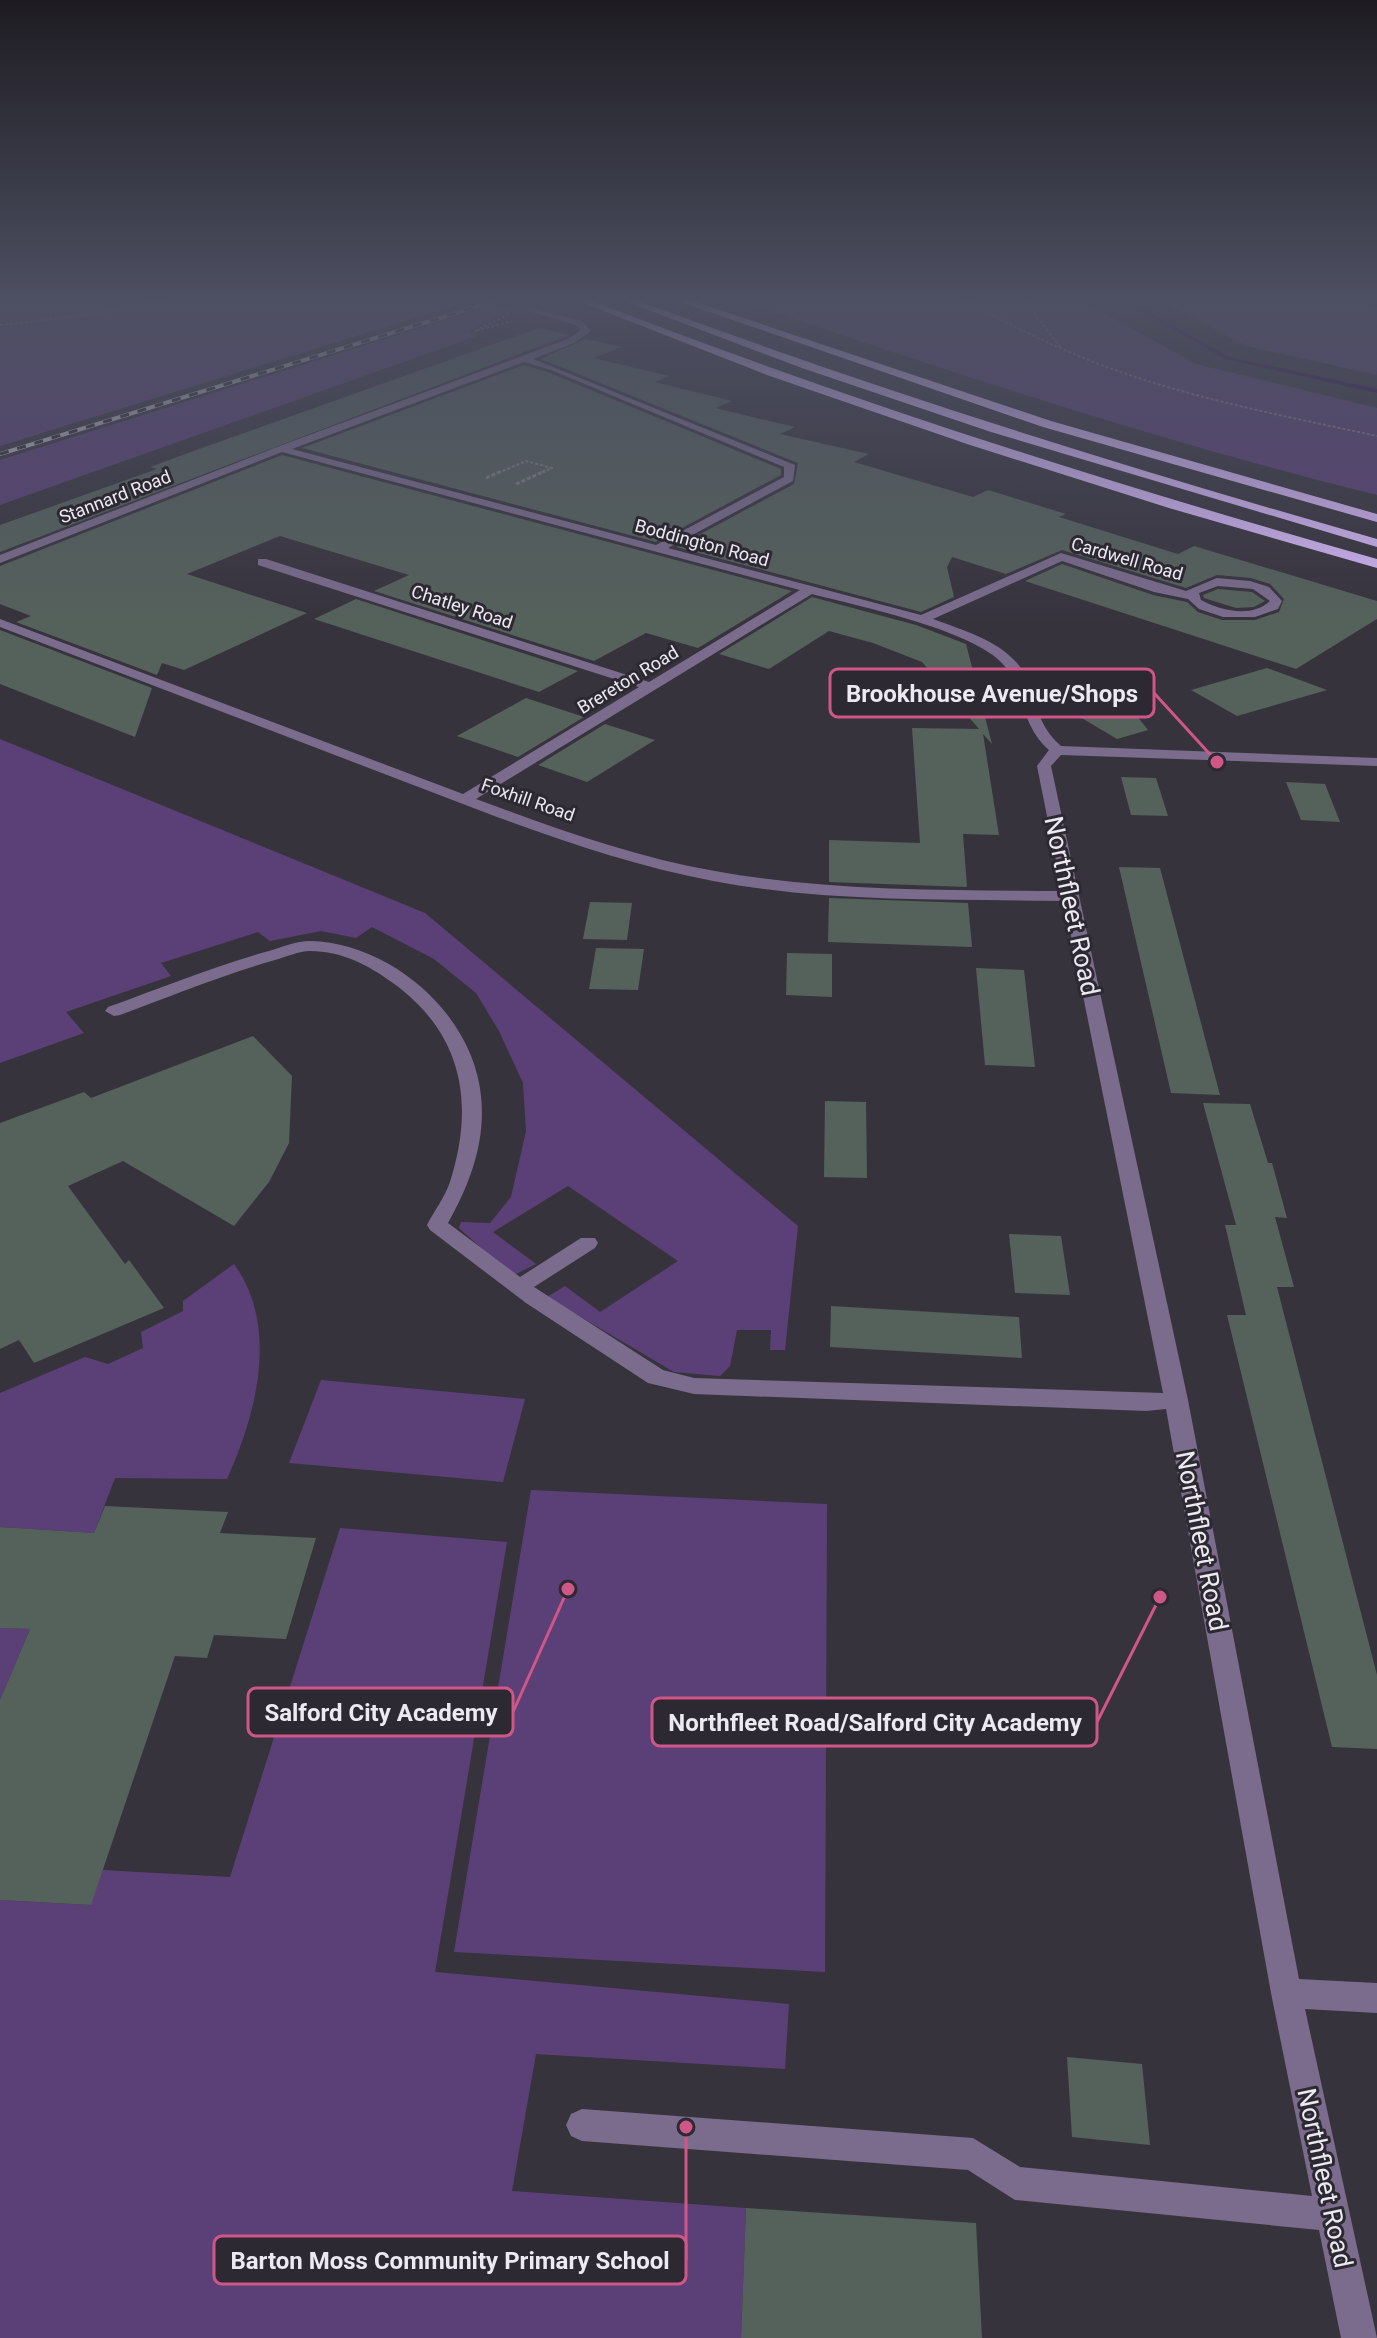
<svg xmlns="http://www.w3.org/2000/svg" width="1377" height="2338" font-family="Roboto,sans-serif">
<rect width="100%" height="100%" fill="#37333d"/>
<!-- green -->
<g fill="#5b4077">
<path d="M 0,297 L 464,297 L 473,300 L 0,446 Z"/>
<path d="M 731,297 L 1074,297 L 1196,364 L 1377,408 L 1377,495 C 1158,441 943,370 731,297 Z"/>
<path d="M 1155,297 L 1333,297 L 1377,307 L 1377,375 L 1246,346 Z"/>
<path d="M 493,305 L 514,310 L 468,331 L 477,336 L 0,505 L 0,460 Z"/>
<path d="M 0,739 L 425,913 L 798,1226 L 785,1350 L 770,1350 L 771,1330 L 737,1330 L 730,1366 L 720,1376 L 674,1372 L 547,1297 L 565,1286 L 600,1312 L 678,1261 L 568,1186 L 493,1232 L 536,1264 L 512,1276 L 459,1228 L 461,1222 L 490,1223 L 511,1197 L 526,1131 L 523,1083 L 499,1031 L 476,993 L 434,959 L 372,927 L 356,938 L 321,931 L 270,941 L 258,932 L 161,963 L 171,976 L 66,1012 L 84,1033 L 0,1063 Z"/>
<path d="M 234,1264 C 280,1327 256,1415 227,1479 L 115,1478 L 94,1533 L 0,1527 L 0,1393 L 85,1357 L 108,1364 L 143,1348 L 141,1332 L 183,1311 L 183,1301 Z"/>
<path d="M 321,1380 L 525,1399 L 503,1482 L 289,1463 Z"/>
<path d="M 531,1490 L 827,1504 L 825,1972 L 454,1952 Z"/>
<path d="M 340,1528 L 507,1542 L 435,1972 L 789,2004 L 785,2069 L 536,2054 L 512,2191 L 746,2208 L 741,2338 L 0,2338 L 0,1900 L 90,1905 L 102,1870 L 230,1877 Z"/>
<path d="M 0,1628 L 30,1629 L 0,1700 Z"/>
</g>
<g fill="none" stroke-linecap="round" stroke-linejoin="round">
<!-- stream -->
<path fill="#330b51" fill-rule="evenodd" d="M 1116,297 L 1123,297 L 1229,357 L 1377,389 L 1377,393 L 1225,359 Z"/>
</g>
<!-- building -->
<g fill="#55615b">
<path d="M 539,328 L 569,335 L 0,552 L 0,525 L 157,469 L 150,467 L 199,449 Z"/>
<path d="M 585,339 L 622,347 L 593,358 L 670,376 L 655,382 L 732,401 L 715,408 L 795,427 L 780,434 L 869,454 L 854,462 L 973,497 L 988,490 L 1066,514 L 1059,517 L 1178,554 L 1194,546 L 1377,601 L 1377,619 L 1296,669 L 1025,581 L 1062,564 L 1153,595 L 1187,602 L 1198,612 L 1222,620 L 1255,620 L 1279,612 L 1284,599 L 1270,584 L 1251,578 L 1217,575 L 1186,588 L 1062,550 L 1006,574 L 952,557 L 947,567 L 954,597 L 921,612 L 676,547 L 794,484 L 798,463 L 541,359 Z"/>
<path d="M 524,365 L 550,373 L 781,469 L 781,475 L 656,542 L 302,448 Z"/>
<path d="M 282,455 L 792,591 L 698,648 L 646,633 L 594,661 L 374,591 L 409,575 L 280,536 L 187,574 L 307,613 L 184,670 L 162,663 L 157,675 L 16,622 L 31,616 L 0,604 L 0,566 Z"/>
<path d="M 1218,589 L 1252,592 L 1265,601 L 1254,607 L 1236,608 L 1204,598 L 1203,595 Z"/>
<path d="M 812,597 L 916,625 L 966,644 L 992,744 L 983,734 L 999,835 L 963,834 L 967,887 L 829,882 L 829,840 L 920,843 L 912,728 L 979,729 L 922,662 L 873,643 L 829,631 L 769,669 L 719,654 Z"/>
<path d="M 356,599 L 578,671 L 539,692 L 314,619 Z"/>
<path d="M 0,630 L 152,688 L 135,737 L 0,684 Z"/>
<path d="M 1267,668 L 1327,690 L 1237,716 L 1191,690 Z"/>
<path d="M 1121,696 L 1148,730 L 1117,739 L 1070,711 Z"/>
<path d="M 526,698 L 584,717 L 518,757 L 457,736 Z"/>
<path d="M 605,724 L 655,740 L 587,782 L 538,765 Z"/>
<path d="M 1121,777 L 1156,778 L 1168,816 L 1131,815 Z"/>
<path d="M 1286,782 L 1325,784 L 1340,822 L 1301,820 Z"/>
<path d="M 1119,867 L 1160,868 L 1220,1095 L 1171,1093 Z"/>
<path d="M 829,898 L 968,903 L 972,947 L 828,942 Z"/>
<path d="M 590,902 L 632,903 L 627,940 L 583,939 Z"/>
<path d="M 596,948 L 644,949 L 638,990 L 589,989 Z"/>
<path d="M 787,953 L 832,954 L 832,997 L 786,995 Z"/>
<path d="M 976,968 L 1024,970 L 1035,1067 L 985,1065 Z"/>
<path d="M 253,1036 L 292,1076 L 289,1143 L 269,1182 L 234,1226 L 123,1161 L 68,1186 L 125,1264 L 129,1260 L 164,1308 L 34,1363 L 19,1340 L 0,1349 L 0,1123 L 84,1092 L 91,1098 Z"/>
<path d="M 825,1101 L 866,1102 L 867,1178 L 824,1177 Z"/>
<path d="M 1203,1103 L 1250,1104 L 1268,1163 L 1272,1163 L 1287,1218 L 1275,1217 L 1294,1287 L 1277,1287 L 1377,1675 L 1377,1749 L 1332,1747 L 1227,1315 L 1246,1315 L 1225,1225 L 1236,1225 Z"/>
<path d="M 1009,1234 L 1061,1236 L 1070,1295 L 1015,1293 Z"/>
<path d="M 831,1306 L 1019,1317 L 1022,1358 L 830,1347 Z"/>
<path d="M 105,1506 L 228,1512 L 220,1533 L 316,1538 L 286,1639 L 214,1635 L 207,1658 L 175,1656 L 91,1905 L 0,1900 L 0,1700 L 30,1629 L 0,1628 L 0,1527 L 94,1533 Z"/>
<path d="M 1067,2057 L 1142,2064 L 1150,2145 L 1072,2137 Z"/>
<path d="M 746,2208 L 976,2223 L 982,2338 L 741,2338 Z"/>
</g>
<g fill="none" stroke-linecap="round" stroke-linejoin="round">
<!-- path-far1 -->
<g stroke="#848089" stroke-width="2" stroke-dasharray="3 2" stroke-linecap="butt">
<path d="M 482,297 L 508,304"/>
<path d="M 956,297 C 991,314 1025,333 1060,348 C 1160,393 1271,413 1377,436"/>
<path d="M 1022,297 L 1060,347"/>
<path d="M 509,314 L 475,331 L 512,321"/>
<path d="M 0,325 L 88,315 L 191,297"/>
<path d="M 498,473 L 526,461 L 552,468 L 541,473"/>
</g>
<!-- path -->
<g stroke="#848089" stroke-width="3" stroke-dasharray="4 2" stroke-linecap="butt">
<path d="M 486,478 L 502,471"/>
<path d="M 516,484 L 545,471"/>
</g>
<!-- minor -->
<path fill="#7b6c8d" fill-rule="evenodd" d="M 528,307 L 582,321 L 591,331 L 574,343 L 533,359 L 795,465 L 793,481 L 668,548 L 921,615 L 1061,553 L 1186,591 L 1217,578 L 1250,581 L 1269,587 L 1282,601 L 1278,609 L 1255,617 L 1223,617 L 1199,609 L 1188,599 L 1154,592 L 1062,561 L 933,619 C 962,630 996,639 1017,663 C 1037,687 1031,720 1061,746 L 1377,758 L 1377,766 L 1061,755 L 1051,766 L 1188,1400 L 1299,1979 L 1377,1983 L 1377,2013 L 1305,2009 L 1377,2338 L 1341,2338 L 1319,2230 L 1015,2200 L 968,2170 L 582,2141 L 571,2136 L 566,2125 L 571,2114 L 582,2109 L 973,2138 L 1020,2167 L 1312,2196 L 1271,1993 L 1166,1409 L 1146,1411 L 694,1394 L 648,1383 L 526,1303 L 430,1230 L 427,1225 C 434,1211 445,1197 450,1182 C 475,1103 463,1034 393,983 C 368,965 342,951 310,951 C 299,951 286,957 275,960 C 222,975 171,996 120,1015 L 114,1016 L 105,1011 L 108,1007 C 161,988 214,966 269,951 C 282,947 297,941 310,941 C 391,943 473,1014 481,1096 C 486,1141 470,1184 448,1223 L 520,1277 L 581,1238 L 595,1238 L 598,1243 L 595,1248 L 534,1287 L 663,1370 L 694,1378 L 1163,1393 L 1064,901 C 947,899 828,903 713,881 C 639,867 568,843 497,817 L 0,627 L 0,619 L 463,794 L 639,687 L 258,565 L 258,559 L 266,559 L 649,682 L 800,590 L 282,452 L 0,563 L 0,555 L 277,447 L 568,339 L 581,330 L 576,325 L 528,311 ZM 524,362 L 551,370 L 784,467 L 784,477 L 656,545 L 292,449 ZM 1218,586 L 1253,589 L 1270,601 C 1252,618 1221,611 1201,600 L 1199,593 ZM 812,594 C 857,606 982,631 1007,669 C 1025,697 1022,726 1049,750 L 1037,766 L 1062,891 C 946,890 830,892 715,871 C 633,857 554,828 476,799 Z"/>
<!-- highway -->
<g fill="#d8bafb" fill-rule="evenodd">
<path d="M 568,297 L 582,297 C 843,399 1108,483 1377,559 L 1377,568 L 1169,508 L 967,444 L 767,375 Z"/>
<path d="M 614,297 L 628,297 C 874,389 1124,467 1377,539 L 1377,547 L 991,432 L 802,368 Z"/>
<path d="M 666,297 L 681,297 L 1051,421 L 1377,514 L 1377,522 L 1043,427 Z"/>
</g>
<defs>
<path id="rail" d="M 0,454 L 508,297"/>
</defs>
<!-- rail casing -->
<use href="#rail" stroke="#bcb9c1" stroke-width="4"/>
<!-- rail -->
<use href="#rail" stroke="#2d2932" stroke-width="3" stroke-dasharray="9" stroke-linecap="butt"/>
</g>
<!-- sky -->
<linearGradient id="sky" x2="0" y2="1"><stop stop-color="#1e1c22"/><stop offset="0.48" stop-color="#4d5062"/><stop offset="1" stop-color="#4d5062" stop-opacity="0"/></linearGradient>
<rect width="1377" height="624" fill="url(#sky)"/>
<g text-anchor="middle" stroke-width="6" stroke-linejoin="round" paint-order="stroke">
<!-- far-street labels -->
<g font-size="18" fill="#ece9f0" stroke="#2d2932">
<text transform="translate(115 497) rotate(-21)" y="6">Stannard Road</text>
<text transform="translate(702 543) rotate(15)" y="6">Boddington Road</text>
<text transform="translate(1127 559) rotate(16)" y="6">Cardwell Road</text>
<text transform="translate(462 607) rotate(18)" y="6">Chatley Road</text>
<text transform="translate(628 680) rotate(-31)" y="6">Brereton Road</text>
<text transform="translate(528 800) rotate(19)" y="6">Foxhill Road</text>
</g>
<!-- near-street labels -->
<g font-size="26" fill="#ece9f0" stroke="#2d2932">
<text transform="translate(1072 906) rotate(78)" y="9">Northfleet Road</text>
<text transform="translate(1202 1541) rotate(79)" y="9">Northfleet Road</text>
<text transform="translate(1325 2178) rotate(78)" y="9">Northfleet Road</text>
</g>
</g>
<!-- callouts -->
<path fill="none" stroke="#cf5788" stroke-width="3" d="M1217 762L1154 693M568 1589L513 1712M1160 1597L1097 1722M686 2127L686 2260"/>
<g fill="#cf5788" stroke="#2d2932" stroke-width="3">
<circle cx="1217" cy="762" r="8"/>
<circle cx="568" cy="1589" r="8"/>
<circle cx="1160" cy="1597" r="8"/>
<circle cx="686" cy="2127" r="8"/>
</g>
<g fill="#2d2932" stroke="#cf5788" stroke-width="3">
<rect x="830" y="669" width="324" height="48" rx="8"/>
<rect x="248" y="1688" width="265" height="48" rx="8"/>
<rect x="652" y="1698" width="445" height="48" rx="8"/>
<rect x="214" y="2236" width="472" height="48" rx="8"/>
</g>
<g font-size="24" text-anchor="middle" font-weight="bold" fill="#ece9f0">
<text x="992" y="702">Brookhouse Avenue/Shops</text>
<text x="381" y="1721">Salford City Academy</text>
<text x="875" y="1731">Northfleet Road/Salford City Academy</text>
<text x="450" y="2269">Barton Moss Community Primary School</text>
</g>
</svg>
